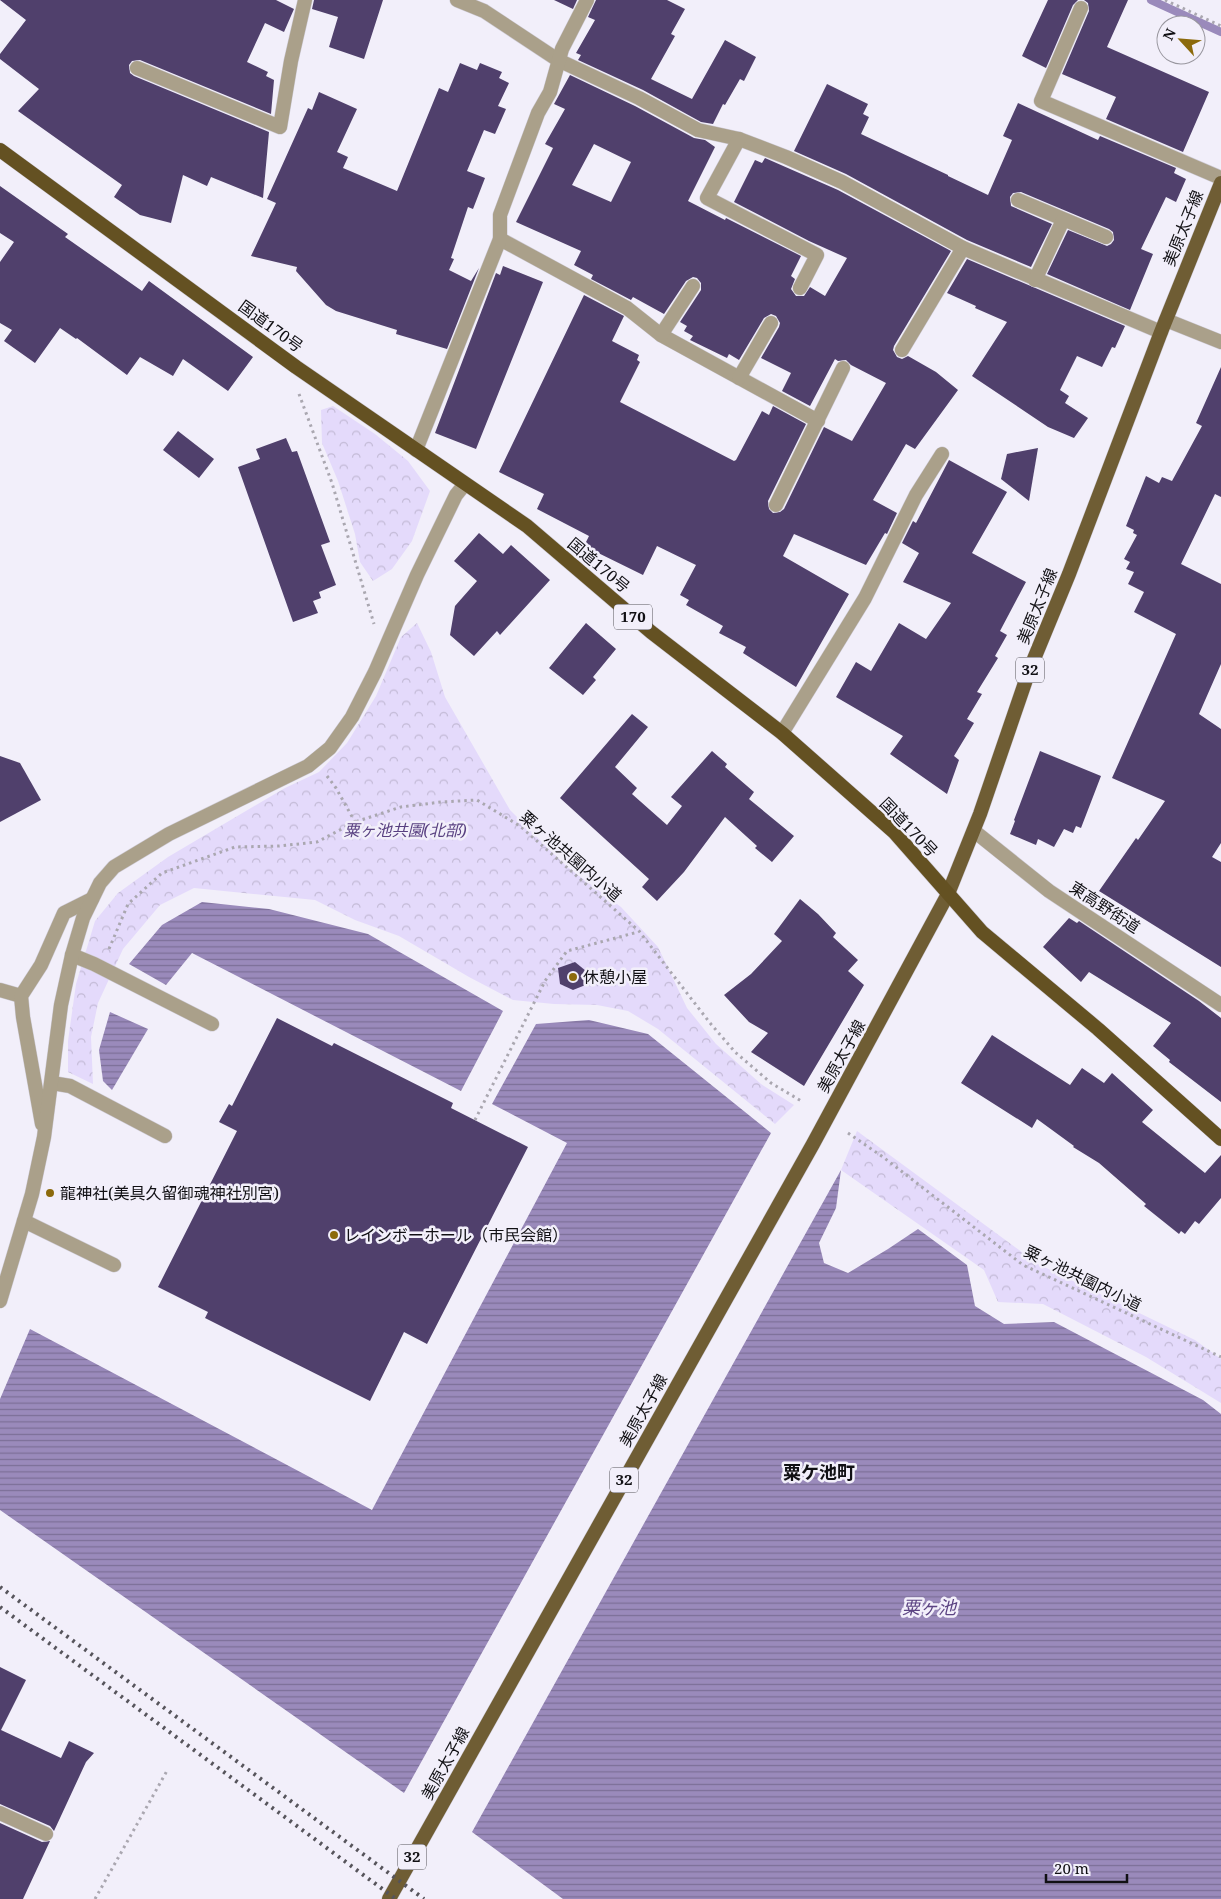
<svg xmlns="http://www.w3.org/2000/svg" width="1221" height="1899" font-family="'Noto Serif','Noto Sans JP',serif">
<defs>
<pattern id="forest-crowns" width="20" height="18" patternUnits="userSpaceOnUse" patternTransform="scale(1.25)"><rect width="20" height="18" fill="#e4dafb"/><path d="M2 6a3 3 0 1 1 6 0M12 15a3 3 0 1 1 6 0" fill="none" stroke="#c3bad6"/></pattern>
<pattern id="water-rules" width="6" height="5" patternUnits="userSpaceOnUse" patternTransform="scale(1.25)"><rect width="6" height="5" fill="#9a8abb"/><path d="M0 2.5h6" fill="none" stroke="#7c6f97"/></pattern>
</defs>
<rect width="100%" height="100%" fill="#f2effa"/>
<!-- forest -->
<g fill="url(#forest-crowns)">
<path d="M 333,406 L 375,434 L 408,461 L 430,491 L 412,541 L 392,569 L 373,581 L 360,562 L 355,534 L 338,481 L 322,443 L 321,410 Z"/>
<path d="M 417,623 L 431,652 L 445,697 L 510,810 L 566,866 L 621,907 L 658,947 L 687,1008 L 716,1044 L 761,1084 L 794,1105 L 775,1124 L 658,1029 L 628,1011 L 597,1005 L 554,1004 L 513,1000 L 469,977 L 399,936 L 355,920 L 315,900 L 194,888 L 160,905 L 123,949 L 98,1003 L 91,1037 L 93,1084 L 68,1072 L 68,1041 L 76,984 L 95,921 L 118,893 L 168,857 L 285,788 L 319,772 L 347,743 L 376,696 L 401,637 Z"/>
<path d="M 857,1131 L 1038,1264 L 1195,1340 L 1221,1359 L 1221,1403 L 1146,1357 L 1043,1304 L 998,1302 L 984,1270 L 841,1170 Z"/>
</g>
<!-- water -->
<g fill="url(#water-rules)">
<path d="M 202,902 L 269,909 L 368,934 L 503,1011 L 461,1091 L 192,953 L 166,985 L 129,964 L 162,925 Z"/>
<path d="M 110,1012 L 148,1029 L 112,1090 L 103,1081 L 99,1050 Z"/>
<path d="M 589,1020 L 648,1034 L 771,1133 L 404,1793 L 0,1510 L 0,1399 L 30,1329 L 372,1510 L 567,1143 L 492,1104 L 536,1024 Z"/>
<path d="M 841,1170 L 836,1208 L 819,1243 L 824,1263 L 848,1273 L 888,1249 L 918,1229 L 967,1265 L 975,1306 L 1004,1324 L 1054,1322 L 1203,1400 L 1221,1414 L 1221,1899 L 563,1899 L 472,1832 Z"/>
</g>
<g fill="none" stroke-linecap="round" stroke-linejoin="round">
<!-- stream -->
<path stroke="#9a8abb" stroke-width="8" d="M 1151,0 L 1221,32"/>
</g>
<!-- building -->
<g fill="#50406c" fill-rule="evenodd">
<path d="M 0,0 L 276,0 L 294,9 L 284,32 L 265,23 L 247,62 L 268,72 L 266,76 L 274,80 L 271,114 L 140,60 L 132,61 L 129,65 L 130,73 L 134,76 L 269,132 L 263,198 L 211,177 L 207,186 L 183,175 L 171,223 L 140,215 L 114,197 L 122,185 L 18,111 L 39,89 L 0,59 L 0,54 L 26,20 Z"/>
<path d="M 314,0 L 383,0 L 364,59 L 329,47 L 338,17 L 312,9 Z"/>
<path d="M 554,0 L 577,0 L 573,9 Z"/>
<path d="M 596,0 L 667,0 L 685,9 L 671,34 L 675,36 L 651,79 L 692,99 L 725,40 L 756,57 L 744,81 L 740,79 L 725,105 L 723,104 L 713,124 L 701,122 L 643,90 L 578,60 L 581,55 L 576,53 L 595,20 L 588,17 Z"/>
<path d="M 1048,0 L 1078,0 L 1073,5 L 1046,68 L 1022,56 Z"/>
<path d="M 1084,0 L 1128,0 L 1107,47 L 1209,92 L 1183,152 L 1106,119 L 1116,97 L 1062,74 L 1089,11 L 1088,3 Z"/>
<path d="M 460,63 L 477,70 L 480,63 L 502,72 L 499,78 L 509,83 L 498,106 L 506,109 L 495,134 L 484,130 L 467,171 L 485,178 L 473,209 L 468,207 L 451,258 L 454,259 L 449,270 L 471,281 L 479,268 L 447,349 L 396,334 L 397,330 L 336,311 L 326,305 L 296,271 L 297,267 L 251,256 L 276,203 L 267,199 L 308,108 L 312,110 L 319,92 L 357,109 L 337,152 L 348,157 L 343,168 L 397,191 L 439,88 L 448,92 Z"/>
<path d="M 570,75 L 635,106 L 694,138 L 705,140 L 715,147 L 688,201 L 725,220 L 726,218 L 801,256 L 791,276 L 795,279 L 791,289 L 796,296 L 804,296 L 810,287 L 825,296 L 847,258 L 809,241 L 734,202 L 755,160 L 762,163 L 765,158 L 838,190 L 951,251 L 894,346 L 893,350 L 897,357 L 902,359 L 908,356 L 936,372 L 958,390 L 915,449 L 906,444 L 873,500 L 897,513 L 887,534 L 885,533 L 866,565 L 794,534 L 783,556 L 849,594 L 796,687 L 743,653 L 746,647 L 719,633 L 723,626 L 686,605 L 689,600 L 680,595 L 696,565 L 657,546 L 643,575 L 584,546 L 589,536 L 537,509 L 544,494 L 499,472 L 584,295 L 624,316 L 612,341 L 639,355 L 637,360 L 640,362 L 620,402 L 734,461 L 736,460 L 762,411 L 769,415 L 773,406 L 806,424 L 768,501 L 769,509 L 773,513 L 780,512 L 784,509 L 824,427 L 852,441 L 886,383 L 851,365 L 846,360 L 838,361 L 835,359 L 810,406 L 782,391 L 791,373 L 761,358 L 779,327 L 780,323 L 776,316 L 771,314 L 764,318 L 739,360 L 729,354 L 727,358 L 690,340 L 693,336 L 684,331 L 687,326 L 680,322 L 701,290 L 701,283 L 697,278 L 693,277 L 686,281 L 664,314 L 633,297 L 631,300 L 591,279 L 593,275 L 574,265 L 581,251 L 516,222 L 553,148 L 545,144 L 565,109 L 554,104 ZM 594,144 L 631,162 L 611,202 L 572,185 Z"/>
<path d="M 827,84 L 868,104 L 863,114 L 869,117 L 861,134 L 948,175 L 948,176 L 988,195 L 1012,140 L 1003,136 L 1018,103 L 1098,140 L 1100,136 L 1176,168 L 1174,173 L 1186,179 L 1176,202 L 1166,197 L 1141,249 L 1153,254 L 1130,310 L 1047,274 L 1068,230 L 1107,246 L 1111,244 L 1114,240 L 1113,232 L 1109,229 L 1021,192 L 1013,193 L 1010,197 L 1011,206 L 1052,224 L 1031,267 L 967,240 L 846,174 L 794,151 Z"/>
<path d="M 0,186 L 68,234 L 65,237 L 142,291 L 149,281 L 253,357 L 228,391 L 183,359 L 173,376 L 140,357 L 127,375 L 77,338 L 76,339 L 60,328 L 35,363 L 4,341 L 12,330 L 0,323 L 0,262 L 14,242 L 0,233 Z"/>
<path d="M 967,259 L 1125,326 L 1115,348 L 1112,347 L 1102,367 L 1077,356 L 1060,390 L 1069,396 L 1065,403 L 1088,418 L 1074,438 L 1048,427 L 972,376 L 1007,322 L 975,308 L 976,306 L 947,293 Z"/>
<path d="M 503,266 L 543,282 L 476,449 L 435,433 L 496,273 L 500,275 Z"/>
<path d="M 1221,367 L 1221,497 L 1215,494 L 1181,564 L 1221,584 L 1221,664 L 1199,714 L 1221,729 L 1221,843 L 1212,857 L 1221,862 L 1221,967 L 1099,891 L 1136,838 L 1138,840 L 1165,801 L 1112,778 L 1176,634 L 1134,612 L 1144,592 L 1128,584 L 1134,572 L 1126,569 L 1130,562 L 1124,559 L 1137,535 L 1133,533 L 1134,530 L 1126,526 L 1146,476 L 1159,483 L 1162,477 L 1172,481 L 1202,426 L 1196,423 Z"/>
<path d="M 178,431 L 214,459 L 199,478 L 163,450 Z"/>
<path d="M 286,438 L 292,452 L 297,451 L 330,542 L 321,545 L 336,585 L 319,592 L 321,598 L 313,601 L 318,613 L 293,622 L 238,467 L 260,459 L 256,449 Z"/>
<path d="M 1038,448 L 1029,501 L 1001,479 L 1007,454 Z"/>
<path d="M 949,460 L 1007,492 L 972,553 L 1026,582 L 1000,631 L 1007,635 L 995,656 L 998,658 L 977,692 L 982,694 L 967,719 L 974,723 L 954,756 L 959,760 L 947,794 L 890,754 L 903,736 L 836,697 L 856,662 L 871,671 L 899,623 L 926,639 L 951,603 L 903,582 L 919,553 L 902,543 L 913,521 L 916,523 Z"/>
<path d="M 479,533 L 503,554 L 511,545 L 550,580 L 500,635 L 497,631 L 474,656 L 450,635 L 455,606 L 477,581 L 454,561 Z"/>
<path d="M 586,623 L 616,649 L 593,677 L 596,680 L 583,695 L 549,668 Z"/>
<path d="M 632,714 L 648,727 L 615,767 L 637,788 L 632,794 L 667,825 L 682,806 L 671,797 L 712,751 L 727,764 L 725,767 L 754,792 L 749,799 L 794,836 L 772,862 L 755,848 L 757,846 L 725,817 L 684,872 L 657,901 L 642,887 L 649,879 L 560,798 Z"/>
<path d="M 1040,751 L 1101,776 L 1081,828 L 1076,826 L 1073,833 L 1064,829 L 1054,847 L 1038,839 L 1036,845 L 1010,834 L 1015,821 L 1014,820 Z"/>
<path d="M 0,756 L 20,763 L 41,800 L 0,822 Z"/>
<path d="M 800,899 L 818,914 L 836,933 L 833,937 L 858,960 L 848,971 L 864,985 L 804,1086 L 751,1052 L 768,1033 L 749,1022 L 724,995 L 751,974 L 782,941 L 774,934 Z"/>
<path d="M 1069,918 L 1077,923 L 1079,921 L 1199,1001 L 1221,1018 L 1221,1102 L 1169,1062 L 1170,1060 L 1153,1046 L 1171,1023 L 1089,972 L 1081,982 L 1043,947 Z"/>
<path d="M 575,962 L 586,971 L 588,984 L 573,990 L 560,984 L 558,968 Z"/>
<path d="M 277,1018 L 332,1046 L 334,1043 L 453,1103 L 451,1108 L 528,1147 L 427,1344 L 404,1332 L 370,1401 L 205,1318 L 208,1312 L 158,1287 L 237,1131 L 219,1122 L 229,1104 L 232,1106 Z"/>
<path d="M 992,1035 L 1070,1085 L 1082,1068 L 1104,1083 L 1112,1073 L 1153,1110 L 1142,1122 L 1205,1173 L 1221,1155 L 1221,1198 L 1199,1224 L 1195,1221 L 1185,1234 L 1181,1231 L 1179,1234 L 1144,1206 L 1146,1204 L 1099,1163 L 1073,1147 L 1074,1146 L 1037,1119 L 1032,1128 L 961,1083 Z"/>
<path d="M 0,1667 L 26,1680 L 1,1730 L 61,1758 L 69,1741 L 94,1753 L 86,1762 L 54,1831 L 50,1826 L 0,1804 Z"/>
<path d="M 0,1823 L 42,1842 L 50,1841 L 23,1899 L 0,1899 Z"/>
</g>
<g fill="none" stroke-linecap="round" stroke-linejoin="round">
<defs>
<g id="minor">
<path d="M 457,0 L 484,11 L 558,60 L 639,98 L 698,130 L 739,139 L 786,157 L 842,182 L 963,248 L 1161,332"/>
<path d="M 1081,8 L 1041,101 L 1221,178"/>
<path d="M 137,68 L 280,127 L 291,61 L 305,0"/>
<path d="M 739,139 L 707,198 L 817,255 L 800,288"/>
<path d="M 1018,200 L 1106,237"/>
<path d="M 500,239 L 627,308 L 661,335 L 818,421"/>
<path d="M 1035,280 L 1063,220"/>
<path d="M 1166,320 L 1221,342"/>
<path d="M 661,335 L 693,286"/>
<path d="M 902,350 L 963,248"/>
<path d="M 739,378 L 771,323"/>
<path d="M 416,450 L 500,239 L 500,215 L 538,113 L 550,92 L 562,49 L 587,0"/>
<path d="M 776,505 L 843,368"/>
<path d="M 782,733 L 865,598 L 916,495 L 942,454"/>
<path d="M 974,831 L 1049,891 L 1221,1005"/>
<path d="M 72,955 L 94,964 L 212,1024"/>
<path d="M 0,990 L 21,996"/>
<path d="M 52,1083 L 70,1086 L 165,1136"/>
<path d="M 24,1221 L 114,1265"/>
<path d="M 0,1813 L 46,1834"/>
</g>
<g id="tertiary">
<path d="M 42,1124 L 23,1017 L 21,996 L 41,965 L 64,913 L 92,899"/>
<path d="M 0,1301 L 32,1194 L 44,1137 L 61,1005 L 72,955 L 83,918 L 100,883 L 114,867 L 169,834 L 308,766 L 330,748 L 352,717 L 375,672 L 417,575 L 456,495 L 465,484"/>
</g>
<path id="primary" d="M 389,1899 L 813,1144 L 948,894 L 980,814 L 1029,671 L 1069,574 L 1161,332 L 1221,183"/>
<path id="trunk" d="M 0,150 L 296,367 L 527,526 L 651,632 L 782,733 L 894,832 L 982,932 L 1098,1029 L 1221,1139"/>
</defs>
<!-- minor casing -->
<use href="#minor" stroke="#cecbd5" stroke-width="15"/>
<!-- tertiary casing -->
<use href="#tertiary" stroke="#cecbd5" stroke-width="15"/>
<!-- primary casing -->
<use href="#primary" stroke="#cecbd5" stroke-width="15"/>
<!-- trunk casing -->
<use href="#trunk" stroke="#cecbd5" stroke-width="15"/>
<!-- path -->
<g stroke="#aaa7b0" stroke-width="3" stroke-dasharray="2.5 4" stroke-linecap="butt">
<path d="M 1165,0 L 1221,26"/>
<path d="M 299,394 L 332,483 L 374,624"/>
<path d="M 327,776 L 336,788 L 355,822"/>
<path d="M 109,949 L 128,904 L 162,873 L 235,847 L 279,846 L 317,842 L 355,822 L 401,807 L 441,802 L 477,800 L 520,826 L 639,931 L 710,1023 L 735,1052 L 771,1083 L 803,1102"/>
<path d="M 475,1120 L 545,981 L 567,951 L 638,932"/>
<path d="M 848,1133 L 883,1157 L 1023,1265 L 1221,1357"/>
<path d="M 95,1899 L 168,1769"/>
</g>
<!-- minor -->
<use href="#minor" stroke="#aaa08a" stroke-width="14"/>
<!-- tertiary -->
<use href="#tertiary" stroke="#aaa08a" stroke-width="14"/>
<!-- primary -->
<use href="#primary" stroke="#6f5d34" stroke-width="14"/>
<!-- trunk -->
<use href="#trunk" stroke="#645122" stroke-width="14"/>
<!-- rail -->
<g stroke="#56545b" stroke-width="4" stroke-dasharray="2.5 5" stroke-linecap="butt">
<path d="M 0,1587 L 424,1899"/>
<path d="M 0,1607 L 396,1899"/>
</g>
</g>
<!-- markers -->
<g fill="#8c6a0c" stroke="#f2effa" stroke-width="2">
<circle cx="573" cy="977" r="5"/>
<circle cx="50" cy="1193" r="5"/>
<circle cx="334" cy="1235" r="5"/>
</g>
<g text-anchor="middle" stroke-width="5" stroke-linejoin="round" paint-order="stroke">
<!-- shield labels -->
<g fill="#f2effa" stroke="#545359" stroke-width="1">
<rect x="614" y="604.5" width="38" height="25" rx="4"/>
<rect x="1016" y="657.5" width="28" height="25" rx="4"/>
<rect x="610" y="1467.5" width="28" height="25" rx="4"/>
<rect x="398" y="1844.5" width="28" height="25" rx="4"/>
</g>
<g font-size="15" font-weight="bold" fill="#111014">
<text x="633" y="622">170</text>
<text x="1030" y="675">32</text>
<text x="624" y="1485">32</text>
<text x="412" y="1862">32</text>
</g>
<!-- street labels -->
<g font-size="16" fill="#111014" stroke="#f2effa">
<text transform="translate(1183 228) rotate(-68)" y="6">美原太子線</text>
<text transform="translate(271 326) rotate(36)" y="6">国道170号</text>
<text transform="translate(599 565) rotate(40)" y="6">国道170号</text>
<text transform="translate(1037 606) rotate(-68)" y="6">美原太子線</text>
<text transform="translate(909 827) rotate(46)" y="6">国道170号</text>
<text transform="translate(571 856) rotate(41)" y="6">粟ヶ池共園内小道</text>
<text transform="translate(1105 907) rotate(33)" y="6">東高野街道</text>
<text transform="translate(841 1056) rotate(-61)" y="6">美原太子線</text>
<text transform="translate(1083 1278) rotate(26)" y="6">粟ヶ池共園内小道</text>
<text transform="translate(643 1410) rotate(-61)" y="6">美原太子線</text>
<text transform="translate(445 1763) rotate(-61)" y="6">美原太子線</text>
</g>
<!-- park labels -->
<g font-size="16" font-style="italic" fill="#594181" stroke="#f2effa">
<text x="405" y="836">粟ヶ池共園(北部)</text>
</g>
<!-- poi labels -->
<g font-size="16" fill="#111014" stroke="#f2effa" text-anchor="start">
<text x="583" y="983">休憩小屋</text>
<text x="60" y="1199">龍神社(美具久留御魂神社別宮)</text>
<text x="344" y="1241">レインボーホール（市民会館）</text>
</g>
<!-- neighbourhood labels -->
<g font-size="18" font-weight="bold" fill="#111014" stroke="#f2effa">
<text x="819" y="1479">粟ケ池町</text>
</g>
<!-- water labels -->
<g font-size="18" font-style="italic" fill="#5b4382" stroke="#f2effa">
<text x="929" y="1614">粟ヶ池</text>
</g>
</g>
<!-- north arrow -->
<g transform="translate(1181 40) rotate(296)"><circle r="24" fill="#f2effa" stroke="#98969e"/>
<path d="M0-4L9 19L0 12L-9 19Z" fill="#8c6a0c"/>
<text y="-8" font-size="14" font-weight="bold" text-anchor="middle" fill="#111014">N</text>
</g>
<!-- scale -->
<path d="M1046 1874v8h81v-8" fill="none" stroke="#111014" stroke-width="2.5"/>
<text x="1054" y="1874" font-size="15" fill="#111014" stroke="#f2effa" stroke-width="4" paint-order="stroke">20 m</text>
</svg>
